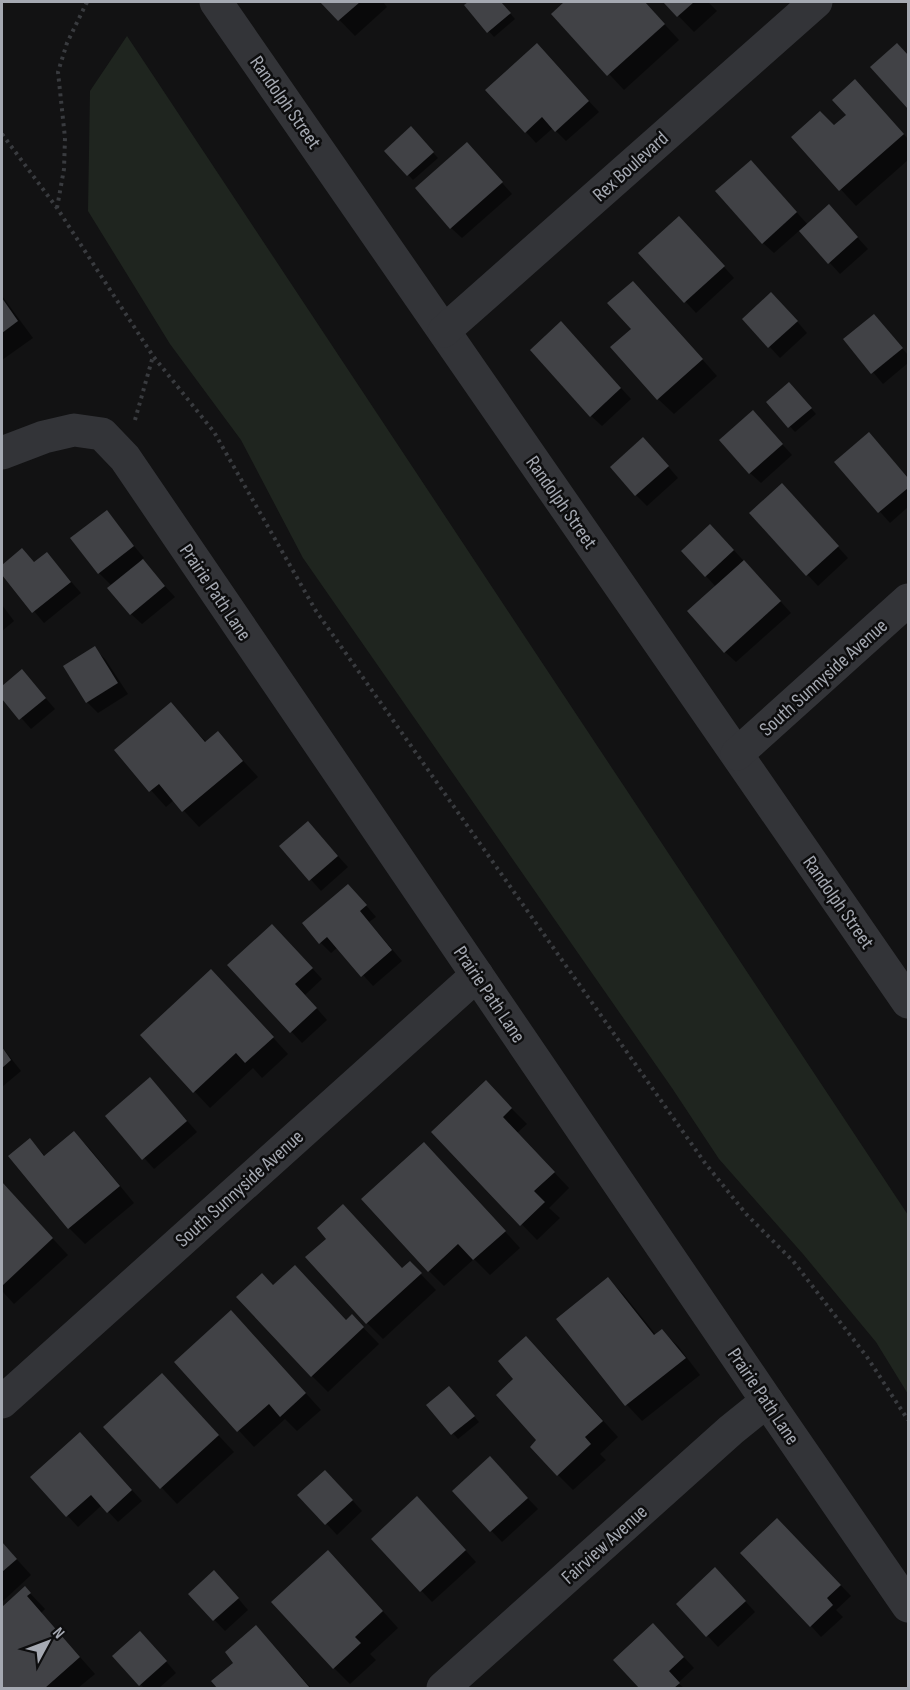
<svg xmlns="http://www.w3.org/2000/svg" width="910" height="1690" font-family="'Sofia Sans Condensed',sans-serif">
<rect width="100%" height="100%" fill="#121213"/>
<!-- green -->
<path fill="#1f251f" d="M 127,36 L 908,1215 L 908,1394 L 876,1342 L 803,1254 L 719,1159 L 672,1088 L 303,558 L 241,440 L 170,344 L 88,211 L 90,91 Z"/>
<!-- shadow -->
<g fill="#0007">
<path d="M 322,2 L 383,2 L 387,7 L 355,36 Z"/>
<path d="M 471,2 L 500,2 L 515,19 L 494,37 L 466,5 Z"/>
<path d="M 567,2 L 644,2 L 679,40 L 624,90 L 553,14 Z"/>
<path d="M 665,2 L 708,2 L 717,11 L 694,32 Z"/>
<path d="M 897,45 L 908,57 L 908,107 L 873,67 Z"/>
<path d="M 547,56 L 599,112 L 566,141 L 553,128 L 536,143 L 526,132 Z"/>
<path d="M 855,81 L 908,139 L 908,160 L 856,206 L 793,137 L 834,127 L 848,115 Z"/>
<path d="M 410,128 L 438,158 L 413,180 L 386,151 Z"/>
<path d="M 477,155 L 512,194 L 462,238 L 451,228 Z"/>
<path d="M 761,172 L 808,225 L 839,217 L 868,249 L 840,274 L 800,230 L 774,253 L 763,243 Z"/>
<path d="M 689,228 L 734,278 L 696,313 L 641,253 Z"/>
<path d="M 2,296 L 33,338 L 2,360 Z"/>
<path d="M 649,299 L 717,376 L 674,414 L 658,399 L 633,329 Z"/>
<path d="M 782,304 L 807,333 L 780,358 L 744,319 Z"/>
<path d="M 874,316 L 908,355 L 908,363 L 883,384 L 845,339 Z"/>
<path d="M 572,334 L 631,399 L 602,426 L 591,416 Z"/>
<path d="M 794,389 L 816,414 L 795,432 L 768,402 Z"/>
<path d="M 763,423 L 792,455 L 761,483 L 750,473 Z"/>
<path d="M 869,434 L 908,478 L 908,507 L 890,523 L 836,462 Z"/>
<path d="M 654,450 L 678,478 L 647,506 L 636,495 Z"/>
<path d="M 792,496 L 848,558 L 818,586 L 751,514 Z"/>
<path d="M 106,512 L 144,558 L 141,560 L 175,597 L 142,624 L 131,614 L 112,586 L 99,573 L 72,539 Z"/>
<path d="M 721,536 L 791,613 L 736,662 L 725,652 L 716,587 L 706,576 Z"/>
<path d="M 22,550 L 35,563 L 47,554 L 81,593 L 44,623 L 2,573 L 2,567 Z"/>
<path d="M 2,605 L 14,621 L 2,631 Z"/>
<path d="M 94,648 L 105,659 L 128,694 L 98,713 L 87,702 Z"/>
<path d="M 22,671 L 55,709 L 31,729 L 2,696 L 2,688 Z"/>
<path d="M 171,704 L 207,743 L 218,733 L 258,777 L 199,827 L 174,800 L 166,807 L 116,751 Z"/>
<path d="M 318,834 L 348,867 L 321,891 L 281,846 Z"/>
<path d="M 358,896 L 376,917 L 369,922 L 402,961 L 373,986 L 338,947 L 331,953 L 320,942 Z"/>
<path d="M 283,936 L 322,979 L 305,995 L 327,1020 L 302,1043 L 229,965 Z"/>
<path d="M 227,987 L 288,1054 L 262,1078 L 253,1068 L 210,1108 L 142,1035 Z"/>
<path d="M 2,1047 L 21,1071 L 2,1087 Z"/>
<path d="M 160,1090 L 197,1132 L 154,1169 L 107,1116 Z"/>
<path d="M 501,1098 L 527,1124 L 517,1133 L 569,1188 L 549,1208 L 560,1218 L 537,1240 L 433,1132 Z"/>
<path d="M 74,1133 L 90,1149 L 134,1203 L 85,1244 L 69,1228 L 30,1140 L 46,1157 Z"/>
<path d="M 440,1160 L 520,1248 L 490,1275 L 474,1259 L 444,1286 L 429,1271 Z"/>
<path d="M 2,1184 L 68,1255 L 14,1304 L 2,1291 Z"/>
<path d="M 410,1263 L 436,1290 L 383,1339 L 367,1323 L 402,1270 Z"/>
<path d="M 608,1279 L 624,1295 L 656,1335 L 662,1331 L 678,1346 L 700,1375 L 642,1421 L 627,1405 L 558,1319 Z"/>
<path d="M 274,1286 L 346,1321 L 352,1316 L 379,1344 L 328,1392 L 312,1376 Z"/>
<path d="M 247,1328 L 321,1410 L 297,1431 L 285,1419 L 254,1447 L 176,1362 Z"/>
<path d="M 542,1353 L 618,1437 L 600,1454 L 606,1460 L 573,1490 L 558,1475 L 538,1440 Z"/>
<path d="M 177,1391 L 234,1452 L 177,1504 L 105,1427 Z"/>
<path d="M 454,1393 L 479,1422 L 458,1439 L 428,1405 Z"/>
<path d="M 91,1445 L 142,1501 L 118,1522 L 102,1505 L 78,1527 L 32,1477 Z"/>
<path d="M 500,1469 L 538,1509 L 502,1542 L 454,1491 Z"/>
<path d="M 336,1482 L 362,1511 L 337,1535 L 300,1495 Z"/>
<path d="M 428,1509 L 476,1562 L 432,1602 L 373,1539 Z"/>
<path d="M 788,1530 L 851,1596 L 836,1610 L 843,1617 L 821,1637 L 811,1626 Z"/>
<path d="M 2,1543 L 31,1575 L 2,1602 Z"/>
<path d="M 344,1568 L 398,1628 L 370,1654 L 376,1660 L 350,1684 L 334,1668 Z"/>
<path d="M 726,1580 L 755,1612 L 718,1647 L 678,1604 Z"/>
<path d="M 225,1583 L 248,1610 L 225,1631 L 190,1594 Z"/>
<path d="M 25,1588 L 45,1609 L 41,1613 L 95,1674 L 78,1688 L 2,1688 L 2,1609 Z"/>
<path d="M 256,1627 L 271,1643 L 311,1688 L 219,1688 L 213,1682 L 235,1663 Z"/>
<path d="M 664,1636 L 694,1668 L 678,1683 L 684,1688 L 641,1688 L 615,1660 Z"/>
<path d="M 151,1644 L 176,1673 L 159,1688 L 144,1688 L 115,1656 Z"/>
</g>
<!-- building -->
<g fill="#414246">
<path d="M 320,2 L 360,2 L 338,21 Z"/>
<path d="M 468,2 L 501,2 L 511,13 L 487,33 L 464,5 Z"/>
<path d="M 564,2 L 645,2 L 665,24 L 607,76 L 551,14 Z"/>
<path d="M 663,2 L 694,2 L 677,17 Z"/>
<path d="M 537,43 L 589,101 L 555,132 L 542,117 L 525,133 L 485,90 Z"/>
<path d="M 897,43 L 908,55 L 908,109 L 870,67 Z"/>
<path d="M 855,79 L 904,134 L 839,191 L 791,137 L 820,111 L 834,125 L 846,115 L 832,100 Z"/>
<path d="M 411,126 L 434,152 L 407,176 L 384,151 Z"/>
<path d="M 467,142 L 503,182 L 450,229 L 415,188 Z"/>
<path d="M 751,160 L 797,212 L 762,244 L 715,191 Z"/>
<path d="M 829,204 L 858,237 L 828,264 L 799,231 Z"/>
<path d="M 679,216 L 725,266 L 684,303 L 638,253 Z"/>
<path d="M 633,281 L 703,359 L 657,400 L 610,347 L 631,329 L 607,303 Z"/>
<path d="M 771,292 L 798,321 L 768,348 L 742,319 Z"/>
<path d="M 2,298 L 18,321 L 2,333 Z"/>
<path d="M 874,314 L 903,348 L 871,374 L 843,339 Z"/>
<path d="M 561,321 L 621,388 L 590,417 L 530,350 Z"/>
<path d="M 789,382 L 812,408 L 788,428 L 766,402 Z"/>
<path d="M 753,410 L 783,444 L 749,474 L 719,440 Z"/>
<path d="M 869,432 L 908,478 L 908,488 L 878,513 L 834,462 Z"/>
<path d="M 643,437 L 669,466 L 635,496 L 610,467 Z"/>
<path d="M 782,483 L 839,546 L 806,576 L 749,513 Z"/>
<path d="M 107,510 L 134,546 L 98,574 L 70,538 Z"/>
<path d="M 710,524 L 734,550 L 705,577 L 681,551 Z"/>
<path d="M 22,548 L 34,562 L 47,552 L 71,582 L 32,613 L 2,575 L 2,565 Z"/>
<path d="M 143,559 L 165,586 L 130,615 L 107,588 Z"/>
<path d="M 744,560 L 781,601 L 724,653 L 687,611 Z"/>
<path d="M 95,646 L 118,683 L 86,703 L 63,666 Z"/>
<path d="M 22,669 L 46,698 L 19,720 L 2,699 L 2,686 Z"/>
<path d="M 171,702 L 205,742 L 218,731 L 243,761 L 182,812 L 159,784 L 149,792 L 114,750 Z"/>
<path d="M 308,821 L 338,856 L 309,881 L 279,846 Z"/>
<path d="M 348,884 L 367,905 L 360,911 L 392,950 L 361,977 L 327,937 L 319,944 L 302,923 Z"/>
<path d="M 272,924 L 313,968 L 295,984 L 317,1008 L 290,1033 L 227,965 Z"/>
<path d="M 211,969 L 274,1037 L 245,1063 L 236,1053 L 193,1093 L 140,1035 Z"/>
<path d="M 2,1047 L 11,1060 L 2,1068 Z"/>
<path d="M 150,1077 L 187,1121 L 142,1160 L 105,1116 Z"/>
<path d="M 486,1080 L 512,1108 L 503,1117 L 555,1172 L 534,1191 L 545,1202 L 520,1226 L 431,1132 Z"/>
<path d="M 74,1131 L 120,1186 L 68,1229 L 8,1156 L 30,1138 L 44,1156 Z"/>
<path d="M 424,1142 L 506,1231 L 473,1260 L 458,1244 L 428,1272 L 361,1199 Z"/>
<path d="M 2,1182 L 53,1238 L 2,1286 Z"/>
<path d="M 343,1204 L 402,1268 L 410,1261 L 422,1273 L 366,1324 L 305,1257 L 326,1239 L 317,1228 Z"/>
<path d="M 295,1265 L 346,1320 L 352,1314 L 364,1327 L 311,1377 L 236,1297 L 262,1273 L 273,1285 Z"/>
<path d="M 608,1277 L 654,1335 L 662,1329 L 686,1358 L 625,1406 L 556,1319 Z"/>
<path d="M 231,1310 L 306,1393 L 280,1417 L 269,1404 L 237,1432 L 174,1362 Z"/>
<path d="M 526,1336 L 603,1421 L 585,1437 L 591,1444 L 557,1476 L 530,1447 L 536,1440 L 496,1395 L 513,1379 L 498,1361 Z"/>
<path d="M 162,1373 L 219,1435 L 160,1489 L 103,1427 Z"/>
<path d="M 449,1386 L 475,1416 L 451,1435 L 426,1405 Z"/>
<path d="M 80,1432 L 132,1490 L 107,1513 L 91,1495 L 66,1517 L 30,1477 Z"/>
<path d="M 490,1456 L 528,1498 L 490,1532 L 452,1491 Z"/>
<path d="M 325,1470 L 353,1500 L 325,1525 L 297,1495 Z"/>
<path d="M 417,1496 L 466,1550 L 420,1592 L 371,1539 Z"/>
<path d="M 777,1518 L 841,1585 L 827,1598 L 833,1605 L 810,1627 L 740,1553 Z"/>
<path d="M 2,1542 L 17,1559 L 2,1572 Z"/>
<path d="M 328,1550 L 383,1611 L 355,1637 L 361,1643 L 333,1669 L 271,1602 Z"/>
<path d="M 715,1567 L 746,1601 L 706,1637 L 676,1604 Z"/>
<path d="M 214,1570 L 239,1598 L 213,1621 L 188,1594 Z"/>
<path d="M 25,1586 L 31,1593 L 27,1596 L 80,1657 L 45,1688 L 2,1688 L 2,1607 Z"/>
<path d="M 653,1623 L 684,1657 L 669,1671 L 680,1683 L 674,1688 L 639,1688 L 613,1660 Z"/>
<path d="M 256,1625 L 310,1688 L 217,1688 L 211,1681 L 233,1663 L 225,1652 Z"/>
<path d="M 140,1631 L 167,1661 L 139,1686 L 112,1656 Z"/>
</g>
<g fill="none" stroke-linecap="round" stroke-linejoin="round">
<!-- path -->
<g stroke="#393b3f" stroke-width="4" stroke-dasharray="3 4.5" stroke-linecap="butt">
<path d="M 2,134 L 57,208 L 153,356 L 214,432 L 316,611 L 705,1163 L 747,1215 L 793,1261 L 867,1357 L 908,1420"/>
<path d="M 57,208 L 64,169 L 65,138 L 58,72 L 67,43 L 87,2"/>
<path d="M 135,420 L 153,356"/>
</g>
<!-- street -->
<g stroke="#333438" stroke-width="33">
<path d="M 216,2 L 908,1002"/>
<path d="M 444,331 L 816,2"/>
<path d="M 2,453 L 44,437 L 74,430 L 102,434 L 125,458 L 767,1401 L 908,1606"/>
<path d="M 737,754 L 908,600"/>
<path d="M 2,1402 L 477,975"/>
<path d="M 443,1688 L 731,1430 L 767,1401"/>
</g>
</g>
<g text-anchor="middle" stroke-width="5" stroke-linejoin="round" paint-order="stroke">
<!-- street labels -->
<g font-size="20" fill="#a5a9b2" stroke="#0d0d0e">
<text transform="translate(286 102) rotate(55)" y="7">Randolph Street</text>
<text transform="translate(630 166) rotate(-42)" y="7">Rex Boulevard</text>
<text transform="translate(562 502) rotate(55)" y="7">Randolph Street</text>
<text transform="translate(216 592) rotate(56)" y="7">Prairie Path Lane</text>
<text transform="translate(823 677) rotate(-42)" y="7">South Sunnyside Avenue</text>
<text transform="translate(839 902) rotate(55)" y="7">Randolph Street</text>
<text transform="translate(490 994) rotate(56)" y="7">Prairie Path Lane</text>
<text transform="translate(239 1188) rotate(-42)" y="7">South Sunnyside Avenue</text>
<text transform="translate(764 1396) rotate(56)" y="7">Prairie Path Lane</text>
<text transform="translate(604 1544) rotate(-42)" y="7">Fairview Avenue</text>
</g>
</g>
<!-- border -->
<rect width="910" height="1690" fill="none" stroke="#a5a9b2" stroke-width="6"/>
<!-- north arrow -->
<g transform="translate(48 1642) rotate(49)" stroke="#0d0d0e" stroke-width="4.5" paint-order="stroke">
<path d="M0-4.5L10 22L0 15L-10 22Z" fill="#a5a9b2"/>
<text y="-9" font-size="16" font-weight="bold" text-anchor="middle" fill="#a5a9b2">N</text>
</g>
</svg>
